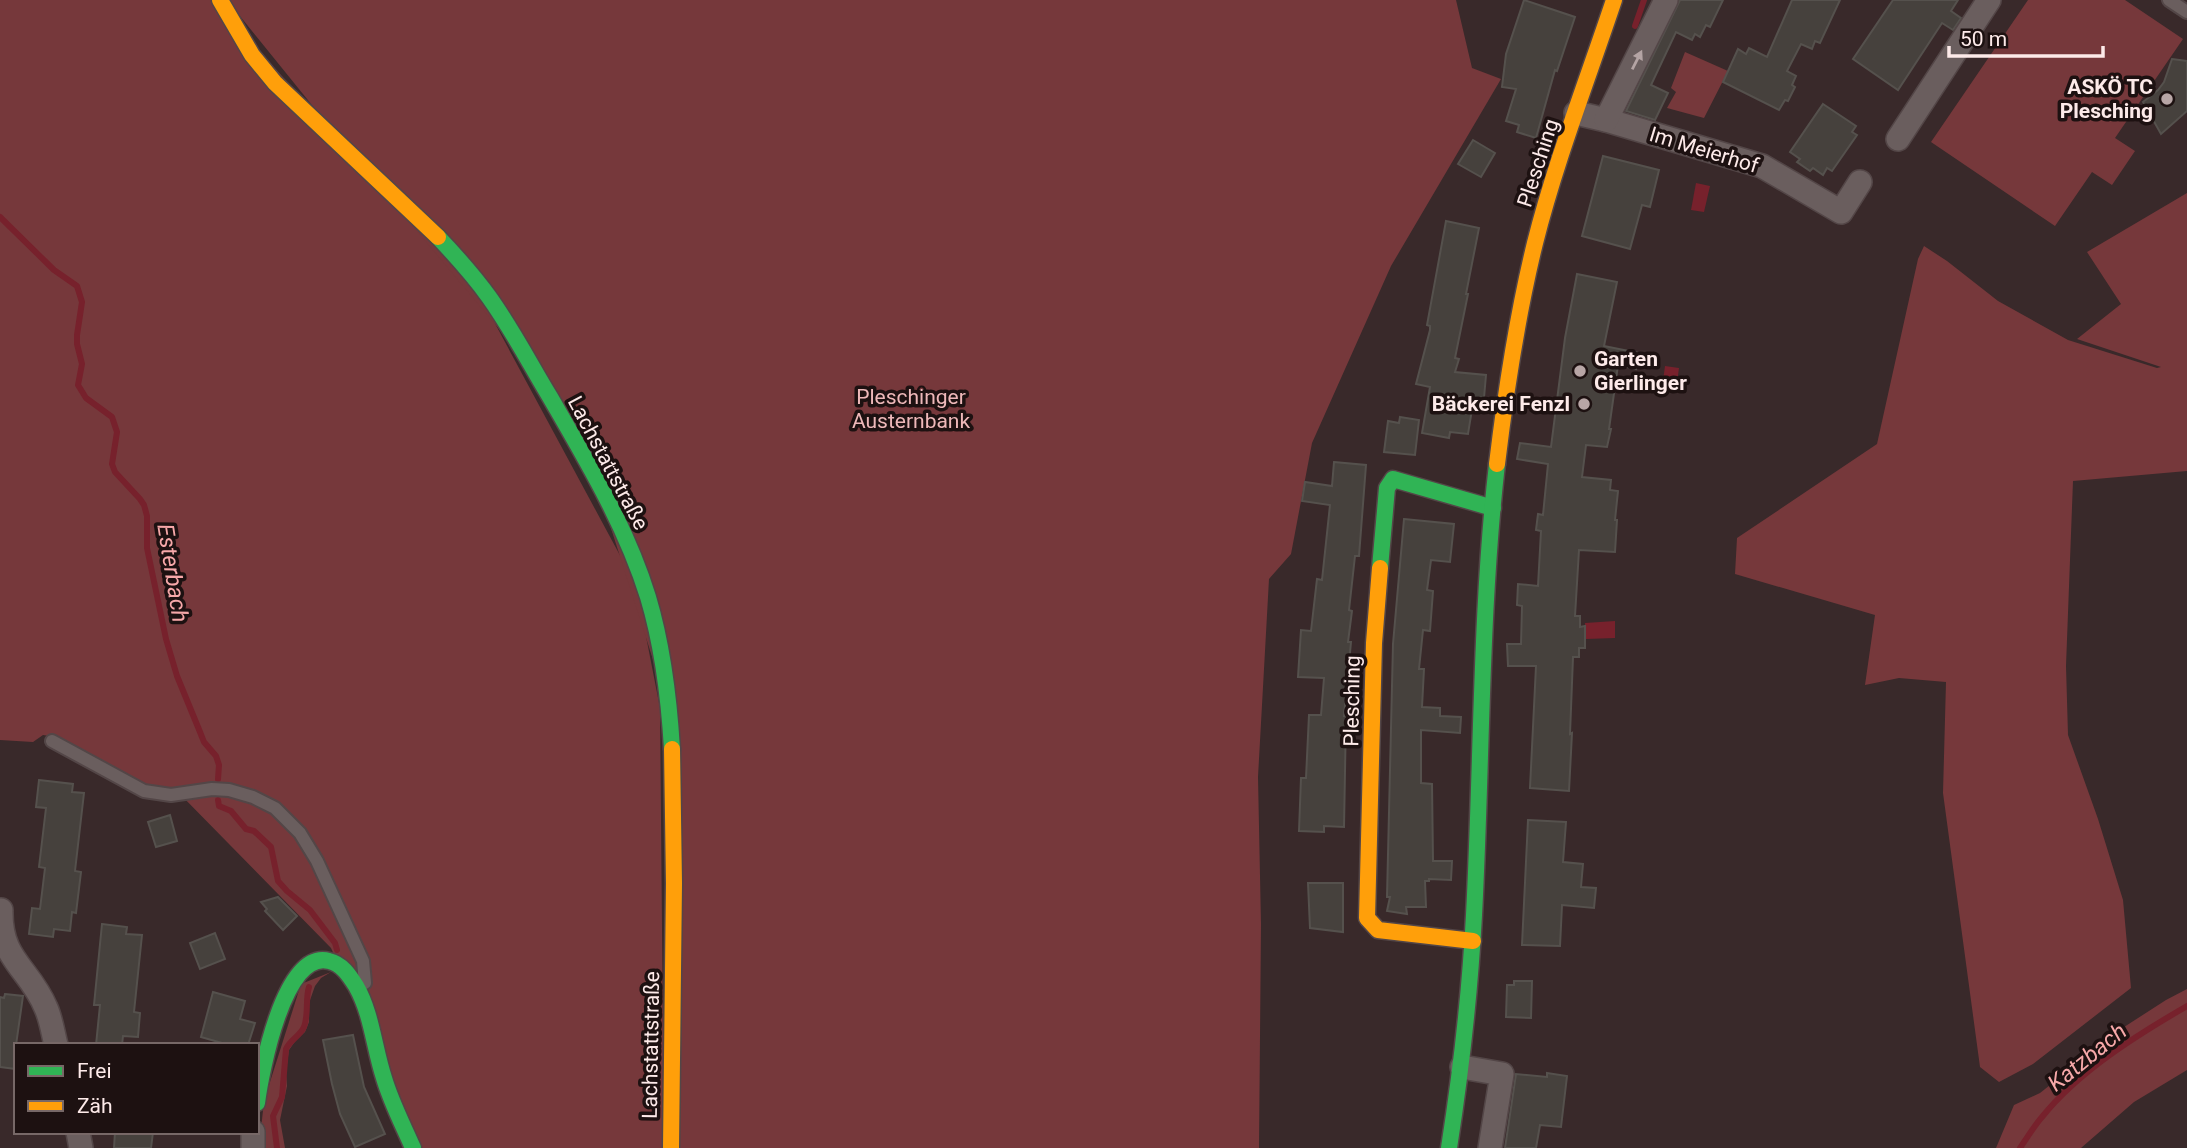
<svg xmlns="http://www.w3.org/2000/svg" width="2187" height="1148" font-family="Roboto,sans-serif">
<rect width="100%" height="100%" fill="#39292a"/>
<!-- green -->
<g fill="#76383b">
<path d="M 0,0 L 213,0 L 478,292 L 636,585 L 660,708 L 664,1148 L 422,1148 L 331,948 L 176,790 L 138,785 L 56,737 L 43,735 L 33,742 L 0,740 Z"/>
<path d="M 227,0 L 1456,0 L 1472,68 L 1501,79 L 1391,266 L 1312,443 L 1291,554 L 1269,579 L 1258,777 L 1261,925 L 1259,1148 L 677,1148 L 680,744 L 577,422 L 324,120 Z"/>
<path d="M 2028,0 L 2125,0 L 2183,39 L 2115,138 L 2135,151 L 2112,185 L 2092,172 L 2055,226 L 1931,142 Z"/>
<path d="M 1685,52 L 1728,71 L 1704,118 L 1667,108 L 1676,92 L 1671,88 Z"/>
<path d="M 2187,193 L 2187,471 L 2073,481 L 2066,666 L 2068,735 L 2098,819 L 2123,900 L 2131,988 L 2033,1064 L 1999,1082 L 1980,1067 L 1943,793 L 1946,682 L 1899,678 L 1865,685 L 1875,615 L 1735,574 L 1737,538 L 1877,444 L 1918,259 L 1924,246 L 1947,261 L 1998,301 L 2068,340 L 2157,368 L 2161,367 L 2077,339 L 2121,304 L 2087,252 Z"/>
<path d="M 331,972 L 321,978 L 315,986 L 309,1003 L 309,1022 L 305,1032 L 296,1040 L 289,1050 L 286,1072 L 287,1086 L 280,1120 L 285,1148 L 259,1148 L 264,1101 L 301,984 Z"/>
<path d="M 2187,989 L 2187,1070 L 2134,1102 L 2081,1148 L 1996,1148 L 2014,1105 L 2040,1093 L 2121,1029 L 2166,1000 Z"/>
</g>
<!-- water -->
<g fill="#77212c">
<path d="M 1696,183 L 1710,186 L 1704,212 L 1691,210 Z"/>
<path d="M 1665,366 L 1679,368 L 1676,390 L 1662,388 Z"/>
<path d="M 1615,621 L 1615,638 L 1586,639 L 1585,623 Z"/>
</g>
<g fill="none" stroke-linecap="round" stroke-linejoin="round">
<!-- stream -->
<g stroke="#77212c" stroke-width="6">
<path d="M 1635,26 L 1644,0"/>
<path d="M 0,217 L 54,270 L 77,286 L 82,302 L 77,335 L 77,344 L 82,364 L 78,385 L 86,398 L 112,417 L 117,432 L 112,464 L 115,472 L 140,499 L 144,505 L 147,516 L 147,548 L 166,639 L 177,676 L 200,732 L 204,742 L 216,756 L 219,765 L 218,779"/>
<path d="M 218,800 L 219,806 L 231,811 L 246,829 L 254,831 L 271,847 L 278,881 L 287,891 L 310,910 L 335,943 L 337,950"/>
<path d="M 277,1148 L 273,1116 L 282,1097 L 286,1049 C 290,1040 300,1036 304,1027 C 309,1014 305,1000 309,987"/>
<path d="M 2020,1148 C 2027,1138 2034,1126 2042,1117 C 2079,1071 2137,1035 2187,1006"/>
</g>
</g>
<!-- building -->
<g fill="#46413d" stroke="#55514d" stroke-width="2">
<path d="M 1524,0 L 1575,17 L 1557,71 L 1555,70 L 1536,138 L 1517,132 L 1519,125 L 1506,121 L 1516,89 L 1502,87 L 1506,54 Z"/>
<path d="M 1680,0 L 1723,0 L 1710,27 L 1706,25 L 1700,37 L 1695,34 L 1692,40 L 1676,32 L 1651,85 L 1668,93 L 1655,120 L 1626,111 Z"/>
<path d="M 1792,0 L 1840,0 L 1820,43 L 1815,41 L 1812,49 L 1801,44 L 1787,71 L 1796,76 L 1792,85 L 1795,87 L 1788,101 L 1785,100 L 1779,110 L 1723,82 L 1738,49 L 1746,54 L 1749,48 L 1767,57 Z"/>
<path d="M 1893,0 L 1958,0 L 1951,11 L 1961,18 L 1953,30 L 1942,23 L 1898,90 L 1853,59 Z"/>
<path d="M 2172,59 L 2187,61 L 2187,111 L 2161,134 L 2143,102 L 2158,90 L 2164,82 Z"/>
<path d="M 1823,104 L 1856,126 L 1852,132 L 1857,135 L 1832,171 L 1827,168 L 1823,175 L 1813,168 L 1810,171 L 1797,162 L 1800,159 L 1790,152 Z"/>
<path d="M 1473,140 L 1495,153 L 1481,177 L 1458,164 Z"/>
<path d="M 1603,156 L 1659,170 L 1650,207 L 1642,205 L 1630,249 L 1582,236 Z"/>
<path d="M 1446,221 L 1479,228 L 1466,294 L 1468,294 L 1455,358 L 1459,359 L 1455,372 L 1486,375 L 1484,398 L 1474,397 L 1468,434 L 1450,432 L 1449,438 L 1422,433 L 1430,387 L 1416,384 L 1430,330 L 1430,326 L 1427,325 Z"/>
<path d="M 1577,274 L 1617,282 L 1604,346 L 1639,353 L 1636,369 L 1618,365 L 1609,429 L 1611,429 L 1607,447 L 1586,445 L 1582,477 L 1611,480 L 1610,490 L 1618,491 L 1615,520 L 1617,520 L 1615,552 L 1579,550 L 1575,616 L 1580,616 L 1580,627 L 1585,626 L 1585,648 L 1579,648 L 1579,657 L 1573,657 L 1570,734 L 1572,733 L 1569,791 L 1530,788 L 1536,666 L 1508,666 L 1507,644 L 1521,644 L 1522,606 L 1517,605 L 1518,584 L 1538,586 L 1541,531 L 1536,530 L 1538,514 L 1543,515 L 1548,464 L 1517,459 L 1520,443 L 1551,447 L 1565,338 Z"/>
<path d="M 1400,417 L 1419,420 L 1415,455 L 1384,452 L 1388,421 L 1399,423 Z"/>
<path d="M 1334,462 L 1366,465 L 1359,556 L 1355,556 L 1349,610 L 1352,611 L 1348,642 L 1351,642 L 1344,716 L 1346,716 L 1344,827 L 1324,826 L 1324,832 L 1299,831 L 1301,778 L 1306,778 L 1309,715 L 1321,715 L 1324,678 L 1298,677 L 1301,630 L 1311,631 L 1317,579 L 1322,580 L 1330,505 L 1302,501 L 1305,482 L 1332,486 Z"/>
<path d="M 1404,519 L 1454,524 L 1450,562 L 1431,560 L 1427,590 L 1433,591 L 1430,631 L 1423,630 L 1419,669 L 1424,669 L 1422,707 L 1440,708 L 1440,716 L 1461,717 L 1460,733 L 1421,730 L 1421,783 L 1432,784 L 1433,861 L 1452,861 L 1451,880 L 1429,879 L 1429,881 L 1425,881 L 1426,907 L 1406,907 L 1407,914 L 1387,911 L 1390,897 L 1387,897 L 1393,644 Z"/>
<path d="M 39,780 L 73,784 L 72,792 L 84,793 L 75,871 L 81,872 L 76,913 L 72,912 L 70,931 L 54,929 L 53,937 L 29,934 L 32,908 L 40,909 L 45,868 L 39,867 L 46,808 L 36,807 Z"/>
<path d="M 170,815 L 177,841 L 156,847 L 148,822 Z"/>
<path d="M 1528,820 L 1566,822 L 1563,862 L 1583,864 L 1581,887 L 1596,888 L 1594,908 L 1562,905 L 1560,946 L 1522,945 Z"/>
<path d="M 1308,883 L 1343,883 L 1343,932 L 1310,928 Z"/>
<path d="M 278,897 L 297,916 L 283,930 L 265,911 L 267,909 L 261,902 Z"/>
<path d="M 102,924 L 127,927 L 126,934 L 142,935 L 134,1012 L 140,1013 L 138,1037 L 123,1036 L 122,1045 L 96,1045 L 100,1005 L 94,1005 Z"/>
<path d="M 215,933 L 225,959 L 200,969 L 190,943 Z"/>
<path d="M 1514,981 L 1532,981 L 1531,1018 L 1506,1017 L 1507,985 L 1514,985 Z"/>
<path d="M 213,992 L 245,1001 L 240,1019 L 255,1023 L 248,1045 L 229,1045 L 201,1037 Z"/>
<path d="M 5,994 L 23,996 L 16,1045 L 16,1069 L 0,1067 L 0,997 L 4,998 Z"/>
<path d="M 353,1035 L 364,1087 L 385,1134 L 355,1147 L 340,1114 L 332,1084 L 323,1040 Z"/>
<path d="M 1547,1073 L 1567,1076 L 1561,1127 L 1540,1125 L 1536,1148 L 1505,1148 L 1516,1074 L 1547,1077 Z"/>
<path d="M 115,1132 L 153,1132 L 151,1148 L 114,1148 Z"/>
</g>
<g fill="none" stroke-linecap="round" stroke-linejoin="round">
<defs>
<g id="lane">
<path d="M 2169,0 L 2187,12"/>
<path d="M 52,741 L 144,791 L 171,795 L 212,789 L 229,790 L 253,797 L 275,808 L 300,833 L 317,861 L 363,961 L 365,983"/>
</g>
<g id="street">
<path d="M 1576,113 L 1606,120 L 1762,166 L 1841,212 L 1860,182"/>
<path d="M 1606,120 L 1666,0"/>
<path d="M 1898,139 L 1989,0"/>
<path d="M 1,910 C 0,961 29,967 46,1008 C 51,1019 53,1033 56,1045"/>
<path d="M 1462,1067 L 1502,1074 L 1490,1148"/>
<path d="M 78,1132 L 81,1148"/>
<path d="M 253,1148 L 253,1132"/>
</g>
<g id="fast">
<path d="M 438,237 C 456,256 474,276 489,297 C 512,329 530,364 550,397 C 587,461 626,526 648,597 C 663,647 669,698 672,749"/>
<path d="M 1380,568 L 1387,488 L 1393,479 L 1493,508"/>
<path d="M 257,1103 C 261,1072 284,949 329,961 C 342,964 349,975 356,986 C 372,1014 374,1048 384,1078 C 391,1102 403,1125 413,1148"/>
<path d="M 1449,1148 C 1461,1071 1470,993 1474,915 C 1482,765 1480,613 1497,464"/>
</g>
<g id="slow">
<path d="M 220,0 L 252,55 L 275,83 L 438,237"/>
<path d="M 1497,464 C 1506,389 1517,316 1535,243 C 1556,160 1587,81 1614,0"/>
<path d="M 1380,568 L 1374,643 L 1367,918 L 1378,930 L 1473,941"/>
<path d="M 671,1148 L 674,883 L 672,749"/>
</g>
</defs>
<!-- lane casing -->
<use href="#lane" stroke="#534647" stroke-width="16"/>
<!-- street casing -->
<use href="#street" stroke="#534647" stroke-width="26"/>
<!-- fast casing -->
<use href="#fast" stroke="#534647" stroke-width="19"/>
<!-- slow casing -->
<use href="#slow" stroke="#534647" stroke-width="19"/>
<!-- lane -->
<use href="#lane" stroke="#6a5e5e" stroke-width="12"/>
<!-- street -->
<use href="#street" stroke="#6a5e5e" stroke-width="23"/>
<!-- fast -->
<use href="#fast" stroke="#30b455" stroke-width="16"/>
<!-- slow -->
<use href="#slow" stroke="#ff9f0a" stroke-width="16"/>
</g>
<!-- one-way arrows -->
<defs><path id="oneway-solid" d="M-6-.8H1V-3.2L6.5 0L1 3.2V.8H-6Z" transform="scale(1.75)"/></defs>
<use fill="#b4a4a4" href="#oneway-solid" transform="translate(1637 60) rotate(-63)"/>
<!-- markers -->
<g fill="#b8a6a6" stroke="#1d1111" stroke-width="2.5">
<circle cx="2167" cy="99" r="7"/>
<circle cx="1580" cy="371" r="7"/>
<circle cx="1584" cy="404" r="7"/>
</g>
<g text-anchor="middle" stroke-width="7" stroke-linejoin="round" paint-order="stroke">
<!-- poi labels -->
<g font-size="21" font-weight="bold" fill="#fdeae9" stroke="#1d1111" text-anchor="end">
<text x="2153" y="94">ASKÖ TC<tspan x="2153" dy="24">Plesching</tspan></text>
<text x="1594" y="366" text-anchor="start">Garten<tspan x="1594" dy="24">Gierlinger</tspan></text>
<text x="1570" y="411">Bäckerei Fenzl</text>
</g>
<!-- street labels -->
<g font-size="21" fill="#fdeae9" stroke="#1d1111">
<text transform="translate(1704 150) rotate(17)" y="7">Im Meierhof</text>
<text transform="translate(1538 163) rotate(-72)" y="7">Plesching</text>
<text transform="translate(608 463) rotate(62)" y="7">Lachstattstraße</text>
<text transform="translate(1352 701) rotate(-89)" y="7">Plesching</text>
<text transform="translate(651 1045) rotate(-89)" y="7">Lachstattstraße</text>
</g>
<!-- park labels -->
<g font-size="21" fill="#eeb8b9" stroke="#1d1111">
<text x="911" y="404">Pleschinger<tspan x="911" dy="24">Austernbank</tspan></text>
</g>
<!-- water labels -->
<g font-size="23" font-style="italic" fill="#f7a8a9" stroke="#1d1111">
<text transform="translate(173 573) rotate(81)" y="8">Esterbach</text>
<text transform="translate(2087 1057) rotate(-39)" y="8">Katzbach</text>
</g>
</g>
<!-- legend -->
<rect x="14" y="1043" width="245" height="91" fill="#1d1111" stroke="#776867" stroke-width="2"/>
<rect x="28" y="1066" width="35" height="10" fill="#30b455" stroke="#776867" stroke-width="2"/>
<text x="77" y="1078" font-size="21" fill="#fdeae9">Frei</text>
<rect x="28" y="1101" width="35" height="10" fill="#ff9f0a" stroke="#776867" stroke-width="2"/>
<text x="77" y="1113" font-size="21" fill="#fdeae9">Zäh</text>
<!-- scale -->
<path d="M1949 46v10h154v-10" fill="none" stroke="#fdeae9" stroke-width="3.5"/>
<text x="1960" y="46" font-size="21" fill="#fdeae9" stroke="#1d1111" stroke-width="5" paint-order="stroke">50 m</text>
</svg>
